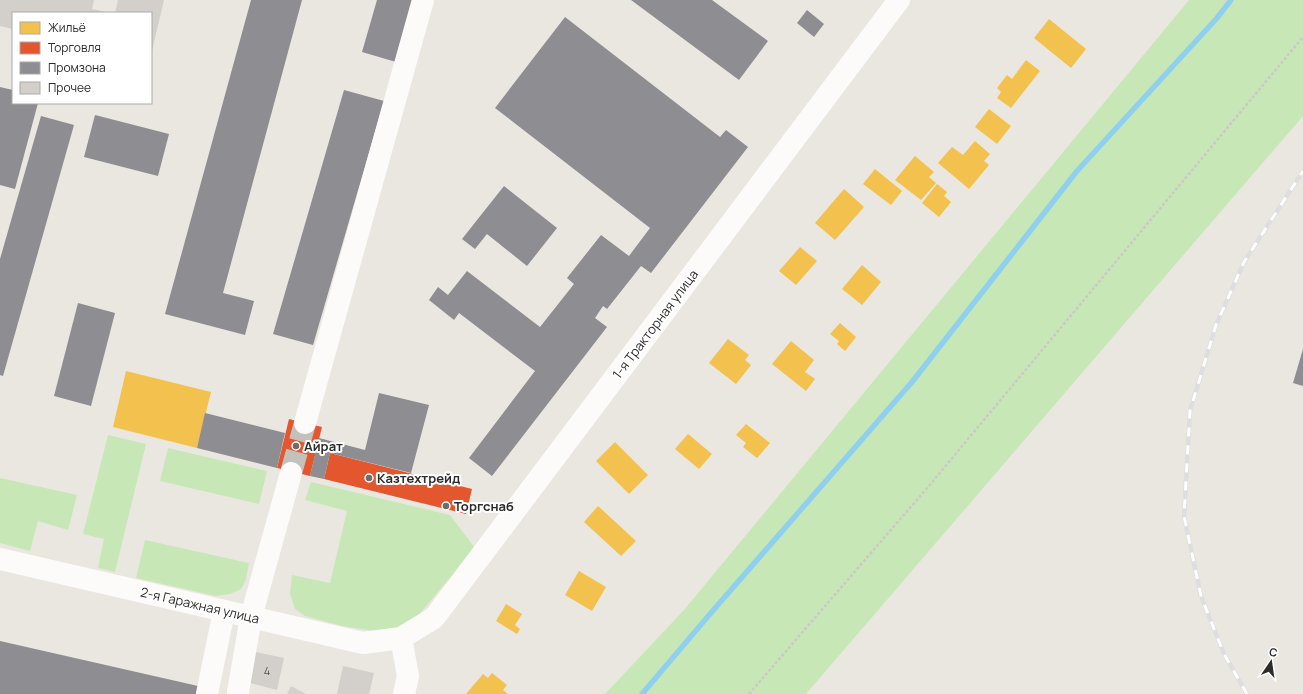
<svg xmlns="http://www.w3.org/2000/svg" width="1303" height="694" font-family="Manrope,sans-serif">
<rect width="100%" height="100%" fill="#eae7e0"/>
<!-- green -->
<g fill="#c8e7b7">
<path d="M 1189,0 L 1303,0 L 1303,116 L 806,694 L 605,694 L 684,610 Z"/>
<path d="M 108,435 L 146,444 L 115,572 L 98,568 L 104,539 L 83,534 Z"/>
<path d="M 168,448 L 267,471 L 259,504 L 160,481 Z"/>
<path d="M 0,478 L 77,495 L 68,530 L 38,521 L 30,551 L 0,543 Z"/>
<path d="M 311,482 L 450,515 L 475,548 L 416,618 L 399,627 L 381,632 L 342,626 L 305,616 L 295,609 L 290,594 L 292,575 L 330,583 L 347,511 L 305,500 Z"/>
<path d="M 145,540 L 249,563 L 246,579 L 241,589 L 230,594 L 216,596 L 136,578 Z"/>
</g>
<!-- homes -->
<g fill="#f2c14e">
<path d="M 1049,19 L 1086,49 L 1071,68 L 1034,38 Z"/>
<path d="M 1026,60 L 1040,71 L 1011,108 L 997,98 L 1001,92 L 997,88 L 1007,75 L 1012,79 Z"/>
<path d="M 989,109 L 1011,126 L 997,144 L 975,127 Z"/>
<path d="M 975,141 L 990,154 L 984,161 L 989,165 L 969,189 L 938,163 L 952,147 L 963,155 Z"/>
<path d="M 915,156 L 934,172 L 929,177 L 936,183 L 921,200 L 895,180 Z"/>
<path d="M 875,169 L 902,191 L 891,205 L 863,184 Z"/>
<path d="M 937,184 L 947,192 L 944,196 L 951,202 L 939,217 L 922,203 Z"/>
<path d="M 844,189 L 864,207 L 835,240 L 815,223 Z"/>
<path d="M 800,247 L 817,261 L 796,285 L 779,271 Z"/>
<path d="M 862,265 L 881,282 L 862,305 L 842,289 Z"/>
<path d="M 840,323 L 856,337 L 845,351 L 837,344 L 839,341 L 830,334 Z"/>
<path d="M 728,339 L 749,355 L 745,360 L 751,365 L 736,384 L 709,363 Z"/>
<path d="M 791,341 L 814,360 L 805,372 L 815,379 L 806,391 L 772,364 Z"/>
<path d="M 126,371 L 211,392 L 197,448 L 113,427 Z"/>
<path d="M 746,424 L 770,443 L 757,458 L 743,447 L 746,443 L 736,435 Z"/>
<path d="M 688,434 L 712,454 L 699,469 L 675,449 Z"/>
<path d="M 615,442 L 648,475 L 629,494 L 596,461 Z"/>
<path d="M 598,506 L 636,541 L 621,556 L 584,522 Z"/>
<path d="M 579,571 L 606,587 L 592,611 L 565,595 Z"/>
<path d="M 506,604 L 522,614 L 515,625 L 520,629 L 517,634 L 496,621 Z"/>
<path d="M 492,673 L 507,685 L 503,690 L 508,694 L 466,694 L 483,674 L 488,678 Z"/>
</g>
<!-- shops -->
<g fill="#e4572e">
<path d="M 289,419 L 322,427 L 310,476 L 277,468 Z"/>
<path d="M 330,453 L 472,489 L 466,514 L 324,479 Z"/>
</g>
<!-- industry -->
<g fill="#8d8d92">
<path d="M 251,0 L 302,0 L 223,293 L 254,301 L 245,335 L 165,314 Z"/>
<path d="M 377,0 L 414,0 L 396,62 L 362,52 Z"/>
<path d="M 631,0 L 712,0 L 768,41 L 739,80 Z"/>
<path d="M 807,10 L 824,24 L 814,37 L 797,23 Z"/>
<path d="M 565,17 L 720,137 L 726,130 L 748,147 L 651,273 L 641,266 L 607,309 L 603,306 L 595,318 L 607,327 L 492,476 L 469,458 L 535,371 L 459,313 L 454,320 L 429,300 L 438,287 L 448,295 L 467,271 L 540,327 L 574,284 L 567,278 L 601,235 L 629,256 L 650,228 L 495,108 Z"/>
<path d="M 0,87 L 13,90 L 13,103 L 38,103 L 15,189 L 0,185 Z"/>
<path d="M 344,90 L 384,101 L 313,345 L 273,334 Z"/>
<path d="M 95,115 L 169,134 L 158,176 L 84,157 Z"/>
<path d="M 41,116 L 74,125 L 3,376 L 0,375 L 0,259 Z"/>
<path d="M 504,186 L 557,228 L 527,266 L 487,234 L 475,249 L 462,239 Z"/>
<path d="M 78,303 L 115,313 L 91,406 L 54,396 Z"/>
<path d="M 1303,349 L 1303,386 L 1293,383 Z"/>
<path d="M 379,393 L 429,405 L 411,473 L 330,453 L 324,479 L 310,476 L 319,438 L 365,450 Z"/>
<path d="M 205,413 L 285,433 L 277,468 L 197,448 Z"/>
<path d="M 0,641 L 198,686 L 196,694 L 0,694 Z"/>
</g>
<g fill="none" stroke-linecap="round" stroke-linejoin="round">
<!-- stream -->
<path stroke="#90d0ef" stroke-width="5.5" d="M 642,694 L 710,614 L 912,382 L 1077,171 L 1217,18 L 1231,0"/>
</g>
<!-- building -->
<g fill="#d3d0cb">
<path d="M 0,0 L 94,0 L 92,9 L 106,12 L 13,13 L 13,29 L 0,26 Z"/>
<path d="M 118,0 L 164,0 L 152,51 L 151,13 L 115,13 Z"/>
<path d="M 256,652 L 284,658 L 277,690 L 250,683 Z"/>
<path d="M 343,666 L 374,673 L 369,694 L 337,694 Z"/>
<path d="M 291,686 L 306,694 L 287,694 Z"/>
</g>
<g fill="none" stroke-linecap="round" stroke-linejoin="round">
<!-- minor-tunnel -->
<path stroke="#c4c1bc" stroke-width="22" stroke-dasharray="22 11" stroke-linecap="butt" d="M 291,473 L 305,423"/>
<!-- path -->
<path stroke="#cac9c8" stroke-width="2.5" stroke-dasharray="3 2" stroke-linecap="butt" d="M 749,694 L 928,487 L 1303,37"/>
<!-- minor -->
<g stroke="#fcfbfa" stroke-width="22">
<path d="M 305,423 L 423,0"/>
<path d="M 0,559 L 363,643 L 401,638 L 434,618 L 899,0"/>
<path d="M 401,638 L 408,676 L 404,694"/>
<path d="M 238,692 L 251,617 L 291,473"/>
<path d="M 207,694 L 224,611"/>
</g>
<defs>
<path id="rail" d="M 1247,694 L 1224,654 L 1201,596 L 1184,516 L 1190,411 L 1216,325 L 1244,262 L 1303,171"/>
</defs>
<!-- rail casing -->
<use href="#rail" stroke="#dededf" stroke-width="4.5"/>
<!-- rail -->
<use href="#rail" stroke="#fff" stroke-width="3" stroke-dasharray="9" stroke-linecap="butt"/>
</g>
<!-- markers -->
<g fill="#6e6d6a" stroke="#fff" stroke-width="1.5">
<circle cx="296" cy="446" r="4"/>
<circle cx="369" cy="478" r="4"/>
<circle cx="446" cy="506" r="4"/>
</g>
<g text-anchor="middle" stroke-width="4" stroke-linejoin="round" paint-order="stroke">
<!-- number labels -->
<g font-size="11" fill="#565554">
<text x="267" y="675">4</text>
</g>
<!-- street labels -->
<g font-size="13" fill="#2b2b2b" stroke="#fff">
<text transform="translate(655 324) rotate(-53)" y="5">1-я Тракторная улица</text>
<text transform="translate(200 605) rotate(13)" y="5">2-я Гаражная улица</text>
</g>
<!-- poi labels -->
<g font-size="13" font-weight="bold" fill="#2b2b2b" stroke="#fff" text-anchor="start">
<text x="304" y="451">Айрат</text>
<text x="377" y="483">Казтехтрейд</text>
<text x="454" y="511">Торгснаб</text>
</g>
</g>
<!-- legend -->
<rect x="12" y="12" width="140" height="92" fill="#ffffff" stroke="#aaaaaa"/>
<rect x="20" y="22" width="20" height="12" fill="#f2c14e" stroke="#aaaaaa"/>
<text x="48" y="32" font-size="12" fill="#2b2b2b">Жильё</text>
<rect x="20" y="42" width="20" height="12" fill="#e4572e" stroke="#aaaaaa"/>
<text x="48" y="52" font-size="12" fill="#2b2b2b">Торговля</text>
<rect x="20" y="62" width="20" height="12" fill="#8d8d92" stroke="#aaaaaa"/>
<text x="48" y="72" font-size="12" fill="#2b2b2b">Промзона</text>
<rect x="20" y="82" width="20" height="12" fill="#d3d0cb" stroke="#aaaaaa"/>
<text x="48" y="92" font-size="12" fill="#2b2b2b">Прочее</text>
<!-- north arrow -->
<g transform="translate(1271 662) rotate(13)" stroke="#ffffff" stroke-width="3" paint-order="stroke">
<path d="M0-3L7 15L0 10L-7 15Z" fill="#2b2b2b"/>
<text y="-6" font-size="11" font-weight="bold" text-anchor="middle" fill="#2b2b2b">С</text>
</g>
</svg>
